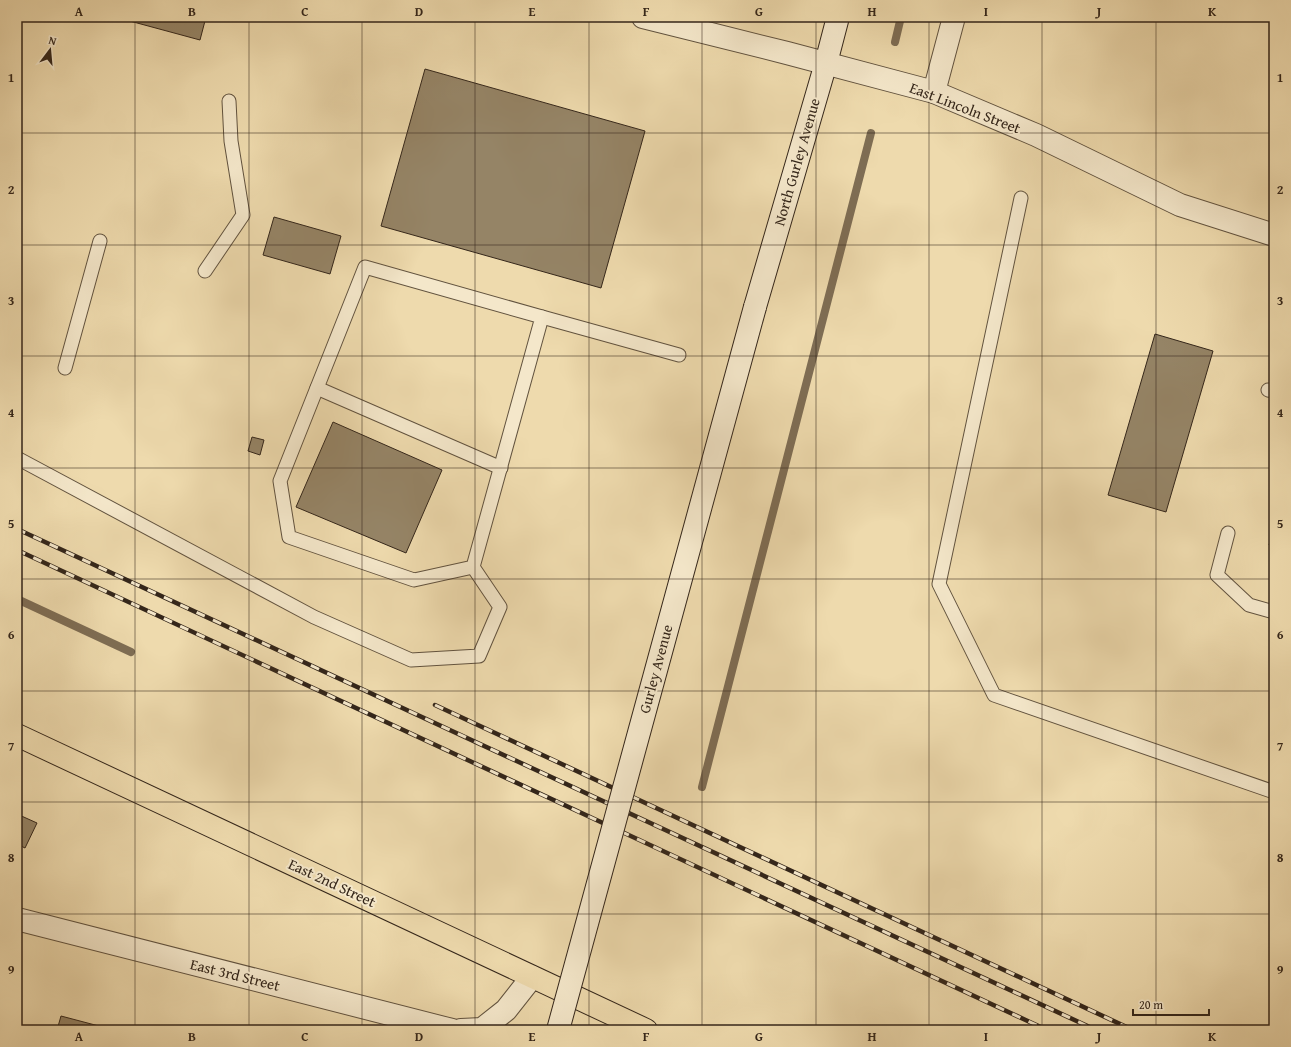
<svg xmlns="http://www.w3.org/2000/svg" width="1291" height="1047" font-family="'Gentium Book Plus',serif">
<rect width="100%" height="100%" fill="#eedaad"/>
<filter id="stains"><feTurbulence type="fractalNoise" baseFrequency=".005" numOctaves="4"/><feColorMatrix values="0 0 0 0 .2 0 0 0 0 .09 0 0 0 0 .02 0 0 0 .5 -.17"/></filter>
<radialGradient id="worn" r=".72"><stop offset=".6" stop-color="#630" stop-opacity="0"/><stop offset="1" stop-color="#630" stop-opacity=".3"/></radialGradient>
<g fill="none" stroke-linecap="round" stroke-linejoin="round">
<!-- stream -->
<g stroke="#7e6d54" stroke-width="8">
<path d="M 895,42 L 901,17"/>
<path d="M 17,599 L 131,652"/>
<path d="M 702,787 L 871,133"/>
</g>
</g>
<!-- building -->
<g fill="#958466" stroke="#34261a">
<path d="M 115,17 L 206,17 L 200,40 Z"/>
<path d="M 425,69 L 645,131 L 601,288 L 381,226 Z"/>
<path d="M 274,217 L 341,236 L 330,274 L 263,255 Z"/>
<path d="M 1155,334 L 1213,351 L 1166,512 L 1108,495 Z"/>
<path d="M 333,422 L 442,470 L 406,553 L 296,507 Z"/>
<path d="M 252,437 L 264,440 L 260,455 L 248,451 Z"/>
<path d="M 1274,528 L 1274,547 L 1269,545 Z"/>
<path d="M 17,814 L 37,823 L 25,848 L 17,844 Z"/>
<path d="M 61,1016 L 114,1030 L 57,1030 Z"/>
</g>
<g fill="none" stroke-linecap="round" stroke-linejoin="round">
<defs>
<g id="lane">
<path d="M 1021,198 L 939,584 L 994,695 L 1274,792"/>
<path d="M 205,271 L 243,215 L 231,141 L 229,101"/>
<path d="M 542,317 L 679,355"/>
<path d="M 65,368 L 100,241"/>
<path d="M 317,388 L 501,468"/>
<path d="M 1268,390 L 1274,391"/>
<path d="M 17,458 L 314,617 L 411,660 L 479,656 L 500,607 L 473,567 L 542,317 L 365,267 L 280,481 L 289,537 L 414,580 L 473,567"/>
<path d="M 1228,533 L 1217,575 L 1249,605 L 1274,612"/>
</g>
<g id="street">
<path d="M 643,17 L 787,53 L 934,92 L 1036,135 L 1180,205 L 1274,235"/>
<path d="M 934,92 L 954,17"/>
<path d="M 17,919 L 452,1030"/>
<path d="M 461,1030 L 482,1029 L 506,1010 L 532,977"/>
</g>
<path id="secondary" d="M 755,307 L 826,63 L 838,17"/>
<path id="primary" d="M 17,735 L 646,1030"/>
</defs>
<!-- lane casing -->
<use href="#lane" stroke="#62533f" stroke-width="15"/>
<!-- street casing -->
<use href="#street" stroke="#62533f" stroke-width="24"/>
<!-- secondary casing -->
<use href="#secondary" stroke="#34261a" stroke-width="24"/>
<!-- primary casing -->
<use href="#primary" stroke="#34261a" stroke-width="24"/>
<!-- lane -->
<use href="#lane" stroke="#f4e7ca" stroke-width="13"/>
<!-- street -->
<use href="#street" stroke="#f4e7ca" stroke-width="22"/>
<!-- secondary -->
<use href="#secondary" stroke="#f4e7ca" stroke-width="22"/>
<!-- primary -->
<use href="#primary" stroke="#eedaad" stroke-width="22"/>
<defs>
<g id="rail">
<path d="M 17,529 L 1096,1030"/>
<path d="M 17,550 L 1047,1030"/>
<path d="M 435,705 L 1133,1030"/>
</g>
</defs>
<!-- rail casing -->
<use href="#rail" stroke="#34261a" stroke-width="4.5"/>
<!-- rail -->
<use href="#rail" stroke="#f4e7ca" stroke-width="3" stroke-dasharray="9" stroke-linecap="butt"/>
<defs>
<path id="secondary-bridge" d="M 558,1030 L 755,307"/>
</defs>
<!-- secondary-bridge casing -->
<use href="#secondary-bridge" stroke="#34261a" stroke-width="24" stroke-linecap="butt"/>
<!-- secondary-bridge -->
<use href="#secondary-bridge" stroke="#f4e7ca" stroke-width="22"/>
</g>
<!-- grid -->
<path fill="none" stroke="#34261a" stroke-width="1" stroke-opacity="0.55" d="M 135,17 L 135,1030M 249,17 L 249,1030M 362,17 L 362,1030M 475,17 L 475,1030M 589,17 L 589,1030M 702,17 L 702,1030M 816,17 L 816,1030M 929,17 L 929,1030M 1042,17 L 1042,1030M 1156,17 L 1156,1030M 17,133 L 1274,133M 17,245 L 1274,245M 17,356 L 1274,356M 17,468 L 1274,468M 17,579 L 1274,579M 17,691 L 1274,691M 17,802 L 1274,802M 17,914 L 1274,914"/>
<g text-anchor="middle" stroke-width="4" stroke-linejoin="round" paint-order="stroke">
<!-- street labels -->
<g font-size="15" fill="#34261a" stroke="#f4e7ca">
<text transform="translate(965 108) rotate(21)" y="5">East Lincoln Street</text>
<text transform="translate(797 162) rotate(-74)" y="5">North Gurley Avenue</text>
<text transform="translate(656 669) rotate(-75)" y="5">Gurley Avenue</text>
<text transform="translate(332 883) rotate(25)" y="5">East 2nd Street</text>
<text transform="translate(235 975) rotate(14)" y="5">East 3rd Street</text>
</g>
</g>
<!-- margin -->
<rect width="1291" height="1047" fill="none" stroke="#eedaad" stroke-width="44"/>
<!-- north arrow -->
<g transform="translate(50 50) rotate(16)" stroke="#f4e7ca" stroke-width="3" paint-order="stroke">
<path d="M0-3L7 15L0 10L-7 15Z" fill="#34261a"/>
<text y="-6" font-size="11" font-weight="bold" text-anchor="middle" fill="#34261a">N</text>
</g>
<!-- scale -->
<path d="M1133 1009v6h76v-6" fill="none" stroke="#34261a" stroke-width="2"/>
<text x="1139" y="1009" font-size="12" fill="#34261a" stroke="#f4e7ca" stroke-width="3" paint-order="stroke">20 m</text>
<rect x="22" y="22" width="1247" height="1003" fill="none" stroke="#34261a" stroke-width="1.5"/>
<g font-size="13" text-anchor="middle" font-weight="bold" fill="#34261a">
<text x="79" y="16">A</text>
<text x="192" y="16">B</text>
<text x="305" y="16">C</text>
<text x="419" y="16">D</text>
<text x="532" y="16">E</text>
<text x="646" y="16">F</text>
<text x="759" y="16">G</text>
<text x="872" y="16">H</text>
<text x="986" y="16">I</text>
<text x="1099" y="16">J</text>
<text x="1212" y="16">K</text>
<text x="11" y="82">1</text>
<text x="1280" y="82">1</text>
<text x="11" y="194">2</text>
<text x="1280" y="194">2</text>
<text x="11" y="305">3</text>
<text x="1280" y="305">3</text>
<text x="11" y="417">4</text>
<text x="1280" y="417">4</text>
<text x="11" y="528">5</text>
<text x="1280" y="528">5</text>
<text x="11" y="639">6</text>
<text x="1280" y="639">6</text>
<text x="11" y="751">7</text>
<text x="1280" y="751">7</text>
<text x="11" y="862">8</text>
<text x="1280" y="862">8</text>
<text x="11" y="974">9</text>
<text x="1280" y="974">9</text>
<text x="79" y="1041">A</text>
<text x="192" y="1041">B</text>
<text x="305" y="1041">C</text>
<text x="419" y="1041">D</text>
<text x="532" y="1041">E</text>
<text x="646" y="1041">F</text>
<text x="759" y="1041">G</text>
<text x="872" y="1041">H</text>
<text x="986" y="1041">I</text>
<text x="1099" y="1041">J</text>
<text x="1212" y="1041">K</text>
</g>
<rect width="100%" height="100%" filter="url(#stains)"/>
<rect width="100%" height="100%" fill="url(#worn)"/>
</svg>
